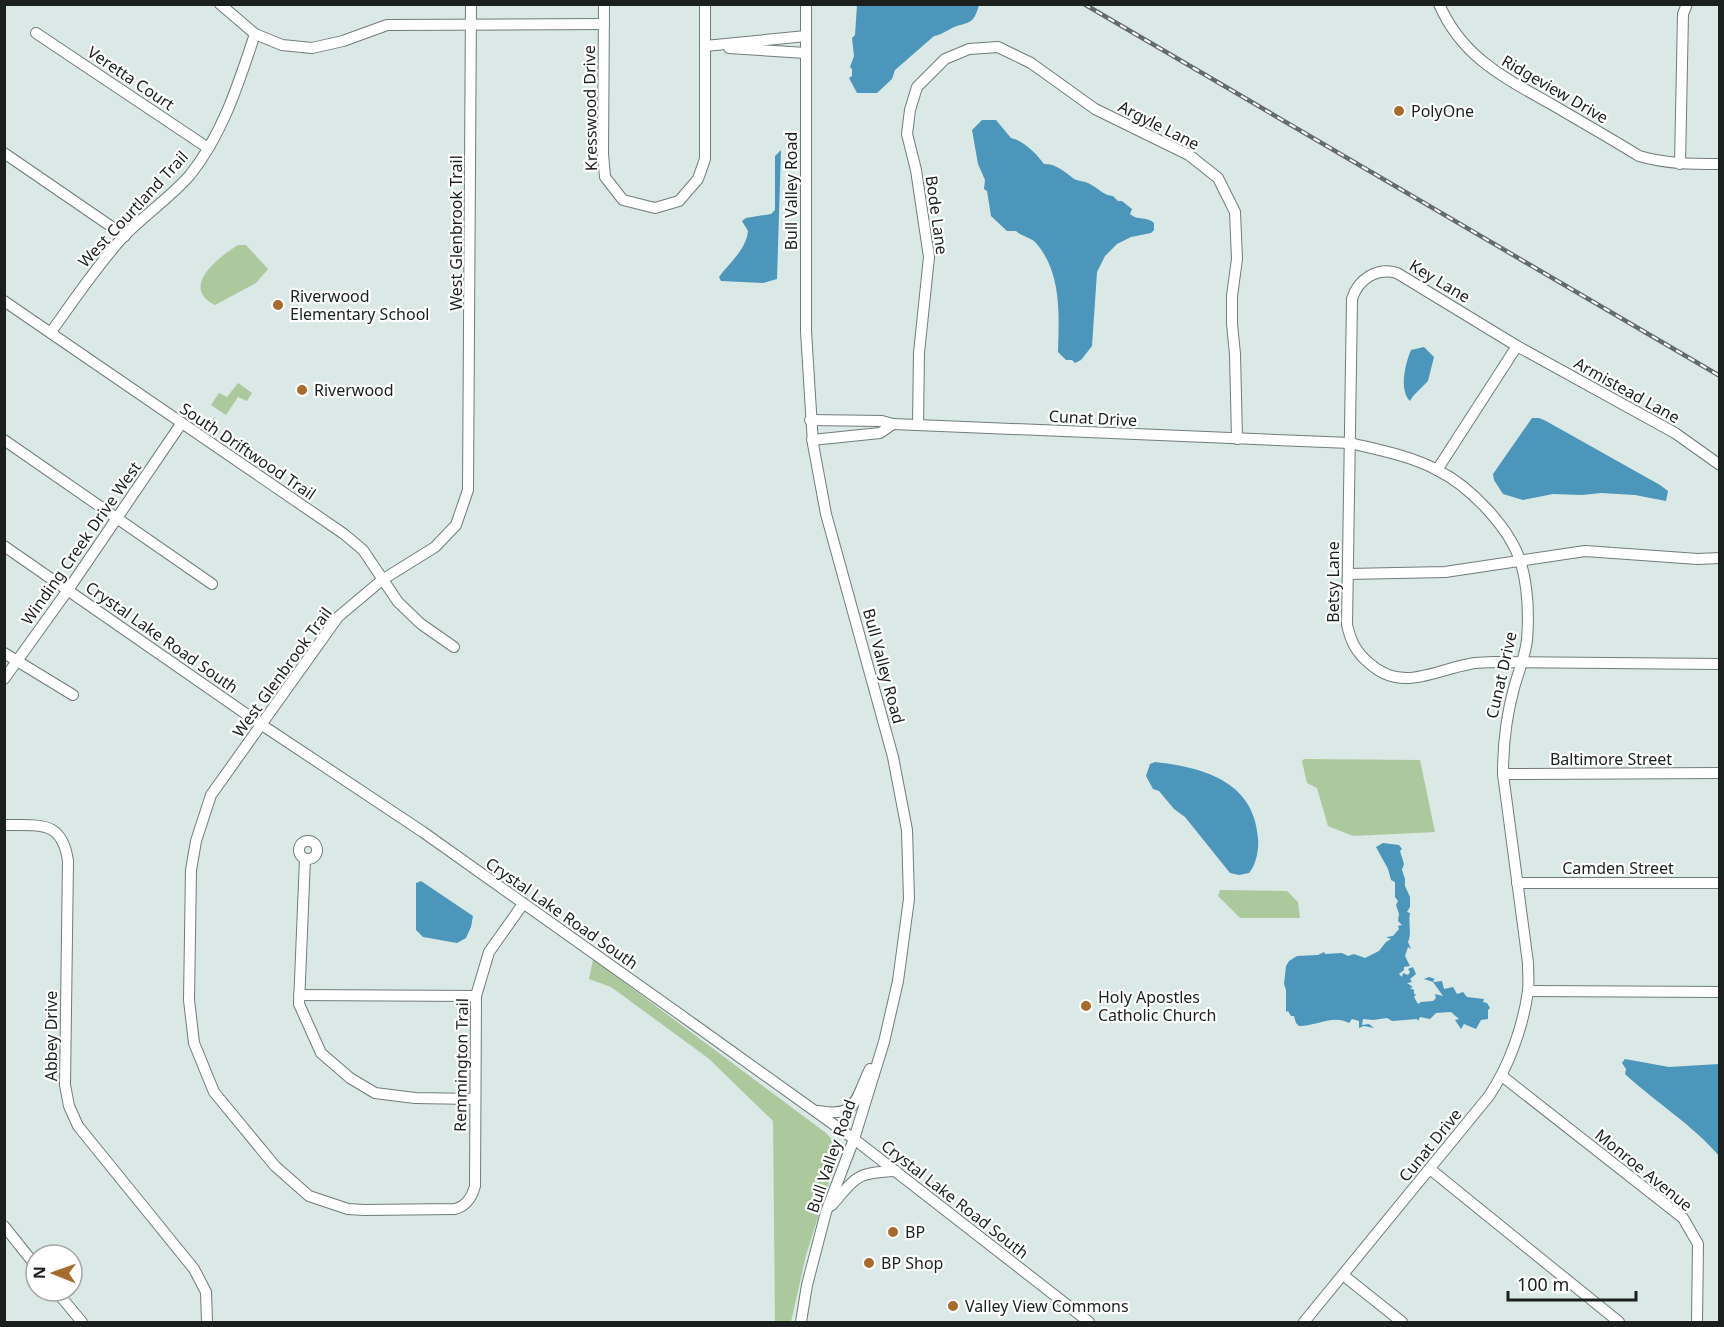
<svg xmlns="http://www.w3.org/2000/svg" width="1724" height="1327" font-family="'Noto Sans',sans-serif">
<rect width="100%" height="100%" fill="#dae8e6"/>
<!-- green -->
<g fill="#abc99c">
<path d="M 238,245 L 246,245 L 268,269 L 256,283 L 215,305 C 179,287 219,257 238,245 Z"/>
<path d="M 238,383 L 252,393 L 247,401 L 238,397 L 226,415 L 211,405 L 219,393 L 227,397 Z"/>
<path d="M 1304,759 L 1420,760 L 1435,832 L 1353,836 L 1328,826 L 1317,788 L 1307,783 L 1302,761 Z"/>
<path d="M 1220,890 L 1287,891 L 1298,902 L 1300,918 L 1240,918 L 1218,896 Z"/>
<path d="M 593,959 L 826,1133 L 836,1144 L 837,1157 L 806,1255 L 791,1322 L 775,1322 L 773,1121 L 708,1058 L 611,987 L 589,979 Z"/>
</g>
<!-- water -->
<g fill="#4c96bb">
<path d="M 857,5 L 857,4 L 979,5 C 973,26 969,21 952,28 C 946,31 941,35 934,36 L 895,70 L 892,79 L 877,93 L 857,93 L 849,78 L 852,76 L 852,69 L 850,67 L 854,56 L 852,38 L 855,35 Z"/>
<path d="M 982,120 L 996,120 L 1011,138 C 1023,140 1037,154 1044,164 C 1057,164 1065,172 1074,179 C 1078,181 1083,181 1088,183 C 1097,187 1104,196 1113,196 L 1118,201 L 1122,201 L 1132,209 L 1130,214 C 1137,221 1148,216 1154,223 L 1154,230 L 1151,233 L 1131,237 L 1117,244 L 1105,256 L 1097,272 L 1092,346 L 1081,360 L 1075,363 L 1072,360 L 1066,360 L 1058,352 C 1059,315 1062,273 1036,243 C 1031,237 1022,237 1016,231 L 1007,231 L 991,216 L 987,191 L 984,189 L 985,180 L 978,164 L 972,130 Z"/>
<path d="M 781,150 L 777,279 L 763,283 L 721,281 L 719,277 C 730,262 746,250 748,231 L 742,221 L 746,218 L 771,214 L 775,210 L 775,156 Z"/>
<path d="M 1424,347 L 1434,357 L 1428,381 L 1413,396 L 1410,401 C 1399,390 1405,364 1411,350 Z"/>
<path d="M 1532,418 L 1539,418 L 1546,421 L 1660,485 L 1668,491 L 1666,501 L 1635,495 L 1601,493 L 1582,495 L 1553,494 L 1523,500 L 1503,494 L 1494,480 L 1493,474 Z"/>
<path d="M 1155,762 C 1199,767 1254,779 1258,838 C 1259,847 1257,864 1249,873 L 1239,875 L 1230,873 L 1185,817 L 1174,809 L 1159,791 L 1153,789 L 1146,776 L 1150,764 Z"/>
<path d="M 1383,843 L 1399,845 L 1402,849 L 1400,851 L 1404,864 L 1402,870 L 1405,879 L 1405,886 L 1410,897 L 1410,907 L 1407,912 L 1410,913 C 1408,923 1412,933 1408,942 L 1411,949 L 1408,947 L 1405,956 L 1410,966 L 1404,967 L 1404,970 L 1399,974 L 1402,977 L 1403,973 L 1408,975 L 1410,972 L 1408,969 L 1413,967 L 1416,974 L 1410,979 L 1412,982 L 1407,983 L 1413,987 L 1410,988 L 1414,990 L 1414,994 L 1416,994 L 1414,997 L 1418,1004 L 1421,1002 L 1433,1001 L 1436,998 L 1435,994 L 1443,996 L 1433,982 L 1424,979 L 1429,977 L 1435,979 L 1433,981 L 1434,982 L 1442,981 L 1444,989 L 1453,987 L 1457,994 L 1463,992 L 1467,997 L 1484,999 L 1483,1002 L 1487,1003 L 1490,1008 L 1488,1010 L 1488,1019 L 1481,1020 L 1476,1029 L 1464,1024 L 1461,1029 L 1455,1020 L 1459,1019 L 1451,1012 L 1436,1013 L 1430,1019 L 1420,1017 L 1418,1021 L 1417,1019 L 1392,1021 L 1387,1018 L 1373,1020 L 1363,1019 L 1362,1025 L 1369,1024 L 1374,1028 L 1364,1026 L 1359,1028 L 1359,1021 L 1352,1019 L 1349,1023 C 1333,1014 1317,1026 1299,1026 L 1296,1023 L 1294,1016 L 1291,1016 L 1288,1011 L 1286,1012 L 1286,990 L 1284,984 L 1286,966 L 1289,961 L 1297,956 L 1318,955 L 1324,952 L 1325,954 L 1342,953 L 1348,956 L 1354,954 L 1365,958 L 1379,951 L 1386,942 L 1391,939 L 1386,937 L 1393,936 L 1399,929 L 1398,926 L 1402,925 L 1398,921 L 1399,914 L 1396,905 L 1398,901 L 1395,897 L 1395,882 L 1391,880 L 1388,869 L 1376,847 Z"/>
<path d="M 421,881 L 473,916 L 471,927 L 466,938 L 457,943 L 423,937 L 416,930 L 416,883 Z"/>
<path d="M 1625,1059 L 1669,1067 L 1719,1064 L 1719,1156 C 1693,1125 1655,1102 1625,1074 L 1626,1069 L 1622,1063 Z"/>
</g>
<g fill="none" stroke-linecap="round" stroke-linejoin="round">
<defs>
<g id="minor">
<path d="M 220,4 L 255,34 L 282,45 L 312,48 L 343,41 L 387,25 L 604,24"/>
<path d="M 471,4 L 468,490 L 456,525 L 435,547 L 382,580 L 338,617 L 211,795 L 196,841 L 191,870 L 189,1000 L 194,1043 L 214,1092 L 275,1166 L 309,1196 L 348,1209 L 364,1210 L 455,1209 C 467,1206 472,1197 475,1186 L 476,996 L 489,952 L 523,904"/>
<path d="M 604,4 L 603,154 L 605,177 L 623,200 L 655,208 L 679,201 L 698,179 L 705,159 L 705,4"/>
<path d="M 1439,4 C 1462,57 1503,77 1551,104 C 1580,121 1610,138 1639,156 C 1667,164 1691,164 1720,164"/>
<path d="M 36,33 L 208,148"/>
<path d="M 705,46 L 806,36"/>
<path d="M 729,48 L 806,53"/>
<path d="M 4,153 L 125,236"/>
<path d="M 1680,164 L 1683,14 L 1687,4"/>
<path d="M 4,301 L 344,534 L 363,550 L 398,602 L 421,624 L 454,647"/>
<path d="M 51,332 C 74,300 96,267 123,237 C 144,215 170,198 190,175 C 223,134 239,82 255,34"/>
<path d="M 810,420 L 882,421 L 893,424 L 1350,443 C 1379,450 1411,456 1437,470 C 1470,486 1510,528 1521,563 C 1528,588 1529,615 1527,640 C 1525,657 1518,673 1514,688 C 1506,717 1503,744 1503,774 L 1528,963 C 1528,972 1529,982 1528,991 C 1523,1027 1509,1066 1489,1096 L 1304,1322"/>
<path d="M 918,425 L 919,353 L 929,257 L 916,170 L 907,134 L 910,110 L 917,87 L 945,59 L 969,49 L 998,47 L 1031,63 L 1095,109 L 1189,155 L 1218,178 L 1235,212 L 1237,259 L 1232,296 L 1232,324 L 1235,354 L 1237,439"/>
<path d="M 4,440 L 212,584"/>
<path d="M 812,440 L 880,433 L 893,424"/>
<path d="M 1720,465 L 1675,433 L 1517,346 L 1397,273 C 1377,267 1358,279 1352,299 L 1347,625 C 1351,642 1356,652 1369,663 C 1402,693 1434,670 1470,664 C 1477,662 1485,663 1493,662 L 1720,664"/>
<path d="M 1437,470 L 1517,346"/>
<path d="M 4,546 L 262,725 L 423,832 L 692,1023 L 854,1139 L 1089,1322"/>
<path d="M 1348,574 L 1445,572 L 1585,551 L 1698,559 L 1720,558"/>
<path d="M 4,653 L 73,695"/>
<path d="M 4,679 L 68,590 L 181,424"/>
<path d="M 1503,774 L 1720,773"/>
<path d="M 4,825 C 39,826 62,819 68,861 L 65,1085 L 69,1106 L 78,1126 L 194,1269 L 206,1292 L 207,1322"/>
<circle cx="308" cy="850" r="9"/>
<path d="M 305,859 L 299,1004 L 321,1053 L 350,1078 L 375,1093 L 415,1098 L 475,1099"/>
<path d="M 1517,883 L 1720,883"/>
<path d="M 1528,991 L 1720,992"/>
<path d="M 299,995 L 476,996"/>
<path d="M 1502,1076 L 1683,1218 L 1698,1244 L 1697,1322"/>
<path d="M 818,1111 C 858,1118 855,1099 870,1069"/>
<path d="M 1430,1169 L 1619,1322"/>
<path d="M 832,1205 C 858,1175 856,1173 896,1171"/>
<path d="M 4,1226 L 36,1266"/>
<path d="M 1343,1275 L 1402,1322"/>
<path d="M 56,1291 L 82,1322"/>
<path d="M 801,1322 L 807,1285 L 826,1212 L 854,1139 L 884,1042 L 898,981 L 909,899 L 907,830 L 893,757 L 826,514 L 813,444 L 806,331 L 806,4"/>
</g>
</defs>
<!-- minor casing -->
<use href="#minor" stroke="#707d7b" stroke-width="12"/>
<!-- minor -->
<use href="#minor" stroke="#fff" stroke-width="10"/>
<defs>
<path id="rail" d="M 1084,4 L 1720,376"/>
</defs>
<!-- rail casing -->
<use href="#rail" stroke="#646c6b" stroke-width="4.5"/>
<!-- rail -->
<use href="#rail" stroke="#fff" stroke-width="2" stroke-dasharray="7" stroke-linecap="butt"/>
</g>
<!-- markers -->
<g fill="#a76b2e" stroke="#fff" stroke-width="2">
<circle cx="1399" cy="111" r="6"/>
<circle cx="278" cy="305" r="6"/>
<circle cx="302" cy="390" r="6"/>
<circle cx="1086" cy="1006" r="6"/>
<circle cx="893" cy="1232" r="6"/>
<circle cx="869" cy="1263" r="6"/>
<circle cx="953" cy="1306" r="6"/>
</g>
<g text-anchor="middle" stroke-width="4.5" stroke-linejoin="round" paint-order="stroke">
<!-- street labels -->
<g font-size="16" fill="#1b201f" stroke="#fff">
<text transform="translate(131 78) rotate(34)" y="6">Veretta Court</text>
<text transform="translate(1555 89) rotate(30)" y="6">Ridgeview Drive</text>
<text transform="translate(590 108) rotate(-91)" y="6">Kresswood Drive</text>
<text transform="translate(1159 125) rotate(27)" y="6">Argyle Lane</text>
<text transform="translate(791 191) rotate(-90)" y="6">Bull Valley Road</text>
<text transform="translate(133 209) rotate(-47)" y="6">West Courtland Trail</text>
<text transform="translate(937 215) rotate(82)" y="6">Bode Lane</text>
<text transform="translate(456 233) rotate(-90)" y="6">West Glenbrook Trail</text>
<text transform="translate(1440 281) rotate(31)" y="6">Key Lane</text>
<text transform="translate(1627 390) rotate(29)" y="6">Armistead Lane</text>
<text transform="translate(1093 418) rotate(3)" y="6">Cunat Drive</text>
<text transform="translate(248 451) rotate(34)" y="6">South Driftwood Trail</text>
<text transform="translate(81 543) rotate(-55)" y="6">Winding Creek Drive West</text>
<text transform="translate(1333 582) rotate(-90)" y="6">Betsy Lane</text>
<text transform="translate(162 637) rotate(35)" y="6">Crystal Lake Road South</text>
<text transform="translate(884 666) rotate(75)" y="6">Bull Valley Road</text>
<text transform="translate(282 672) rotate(-54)" y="6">West Glenbrook Trail</text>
<text transform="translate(1501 675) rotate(-77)" y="6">Cunat Drive</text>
<text x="1611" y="765">Baltimore Street</text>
<text x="1618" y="874">Camden Street</text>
<text transform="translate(562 913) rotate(35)" y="6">Crystal Lake Road South</text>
<text transform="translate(51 1036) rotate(-90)" y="6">Abbey Drive</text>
<text transform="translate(461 1065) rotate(-89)" y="6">Remmington Trail</text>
<text transform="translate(1430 1145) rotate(-51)" y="6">Cunat Drive</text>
<text transform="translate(831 1156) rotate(-71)" y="6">Bull Valley Road</text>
<text transform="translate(1644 1170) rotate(39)" y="6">Monroe Avenue</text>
<text transform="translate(955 1199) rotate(38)" y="6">Crystal Lake Road South</text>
</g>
<!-- poi labels -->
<g font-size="16" fill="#1b201f" stroke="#fff" text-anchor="start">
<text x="1411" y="117">PolyOne</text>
<text x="290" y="302">Riverwood<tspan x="290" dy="18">Elementary School</tspan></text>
<text x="314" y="396">Riverwood</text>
<text x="1098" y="1003">Holy Apostles<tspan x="1098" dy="18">Catholic Church</tspan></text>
<text x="905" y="1238">BP</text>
<text x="881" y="1269">BP Shop</text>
<text x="965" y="1312">Valley View Commons</text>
</g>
</g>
<!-- border -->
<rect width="1724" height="1327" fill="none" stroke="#1b201f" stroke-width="12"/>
<!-- north arrow -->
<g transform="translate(54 1273) rotate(271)"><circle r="28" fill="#ffffff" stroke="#a4a6a5" stroke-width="1.5"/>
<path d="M0-4.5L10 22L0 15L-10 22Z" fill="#a76b2e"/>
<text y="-9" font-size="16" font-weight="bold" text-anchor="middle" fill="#1b201f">N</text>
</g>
<!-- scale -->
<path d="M1508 1291v9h128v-9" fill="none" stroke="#1b201f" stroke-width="3"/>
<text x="1517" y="1291" font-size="18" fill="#1b201f" stroke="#ffffff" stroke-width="4.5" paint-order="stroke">100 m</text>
</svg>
